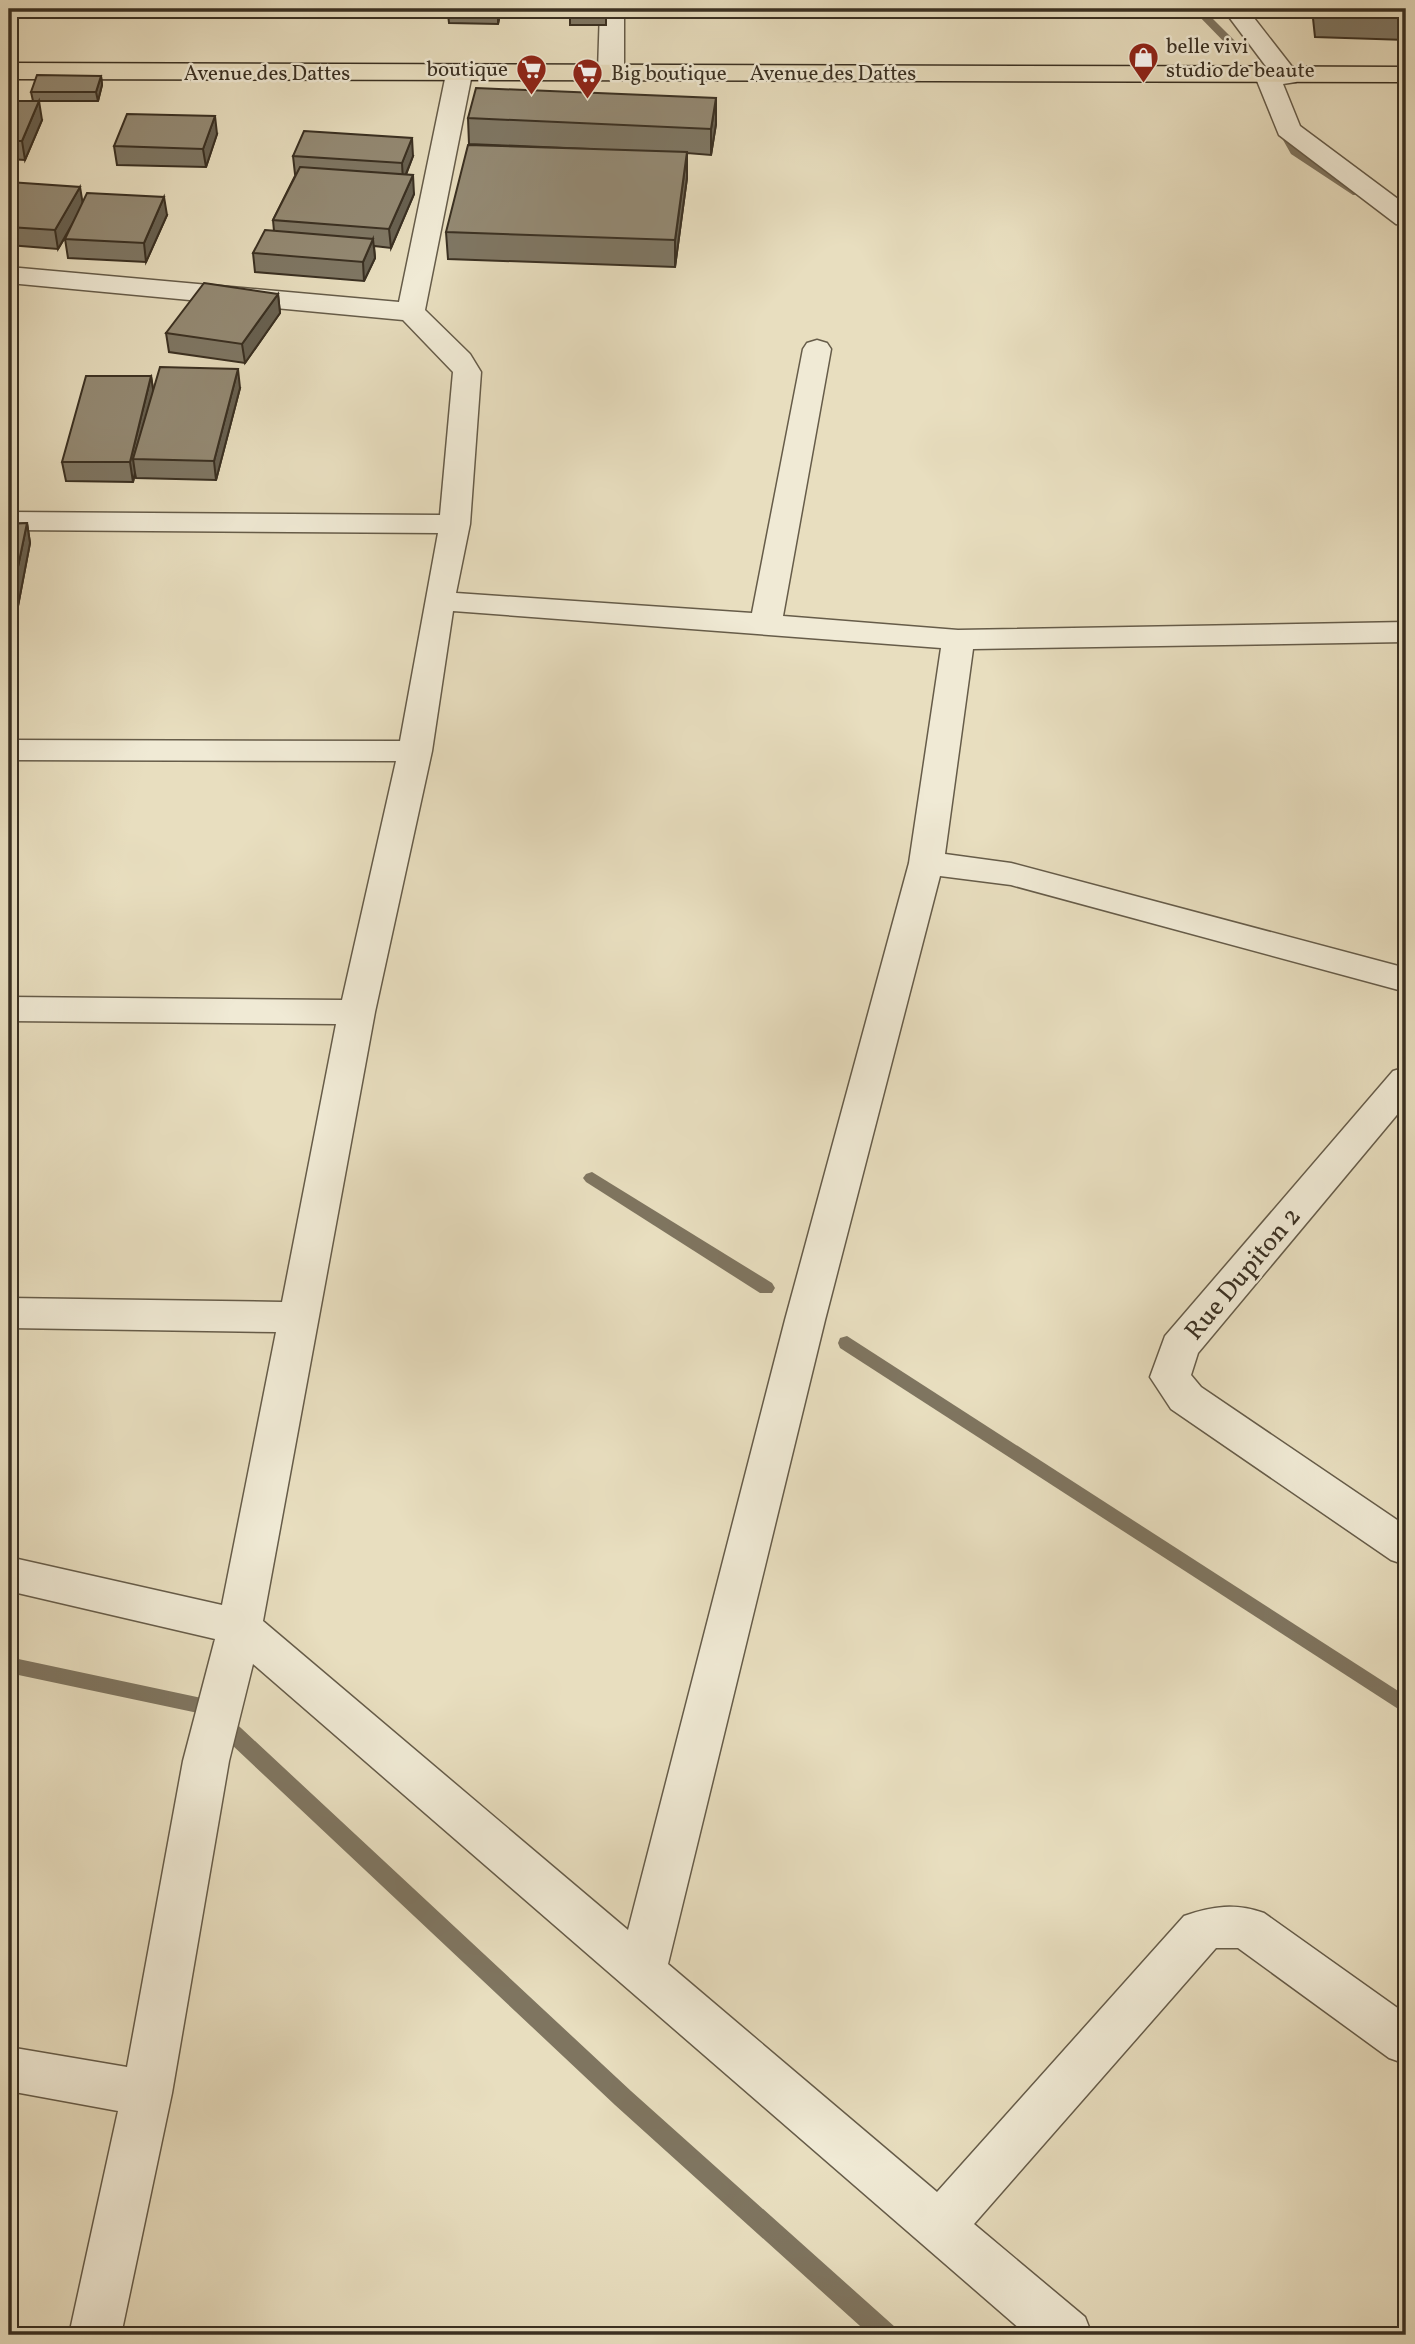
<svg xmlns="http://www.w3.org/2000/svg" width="1415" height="2344" font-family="Vollkorn,serif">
<rect width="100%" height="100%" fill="#e8debf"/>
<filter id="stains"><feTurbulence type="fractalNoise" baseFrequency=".00286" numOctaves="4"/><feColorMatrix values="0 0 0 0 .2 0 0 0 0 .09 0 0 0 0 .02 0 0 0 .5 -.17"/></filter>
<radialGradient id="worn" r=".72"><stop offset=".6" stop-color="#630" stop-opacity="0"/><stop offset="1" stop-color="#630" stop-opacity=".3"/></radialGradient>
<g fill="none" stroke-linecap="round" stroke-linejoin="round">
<!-- stream -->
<g fill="#7f7560" fill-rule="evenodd">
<path d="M 1192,9 L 1203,9 L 1241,47 L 1241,51 L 1233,51 Z"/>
<path d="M 1276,122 L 1284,122 L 1300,149 L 1361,189 L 1361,195 L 1353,195 L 1291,154 L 1274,124 Z"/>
<path d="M 592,1172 L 772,1283 L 775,1288 L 772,1293 L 760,1293 L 586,1182 L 583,1178 L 586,1174 Z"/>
<path d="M 847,1336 L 1406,1696 L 1406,1714 L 840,1348 L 838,1343 L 840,1338 Z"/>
<path d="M 9,1657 L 211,1700 L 631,2091 L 895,2327 L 899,2335 L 870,2335 L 615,2105 L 198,1713 L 9,1673 Z"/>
</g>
<defs>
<g id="minor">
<path d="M 600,9 L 624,9 L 624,71 L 620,76 L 602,76 L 598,71 Z"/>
<path d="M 1223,9 L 1247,9 L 1300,77 L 1296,82 L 1283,84 L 1300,126 L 1406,205 L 1406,226 L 1396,224 L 1279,135 L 1255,76 L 1259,71 L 1268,69 Z"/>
<path d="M 459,66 L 468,69 L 472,74 L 425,310 L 470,354 L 481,372 L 470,524 L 456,593 L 752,613 L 803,349 L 807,343 L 817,340 L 827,343 L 831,349 L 783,616 L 958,630 L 1406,622 L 1406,642 L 973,649 L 945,854 L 1011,863 L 1406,968 L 1406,992 L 1011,885 L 940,876 L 825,1320 L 668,1964 L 937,2192 L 1184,1916 C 1213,1906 1235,1903 1264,1913 L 1406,2014 L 1406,2064 L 1389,2058 L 1238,1948 L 1216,1948 L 974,2224 L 1085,2317 L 1092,2335 L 1027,2335 L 253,1664 L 229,1761 L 172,2093 L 121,2335 L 69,2335 L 118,2111 L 9,2091 L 9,2047 L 127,2067 L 183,1761 L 215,1639 L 9,1591 L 9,1557 L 222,1605 L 276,1332 L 9,1328 L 9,1298 L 282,1302 L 336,1024 L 9,1021 L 9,997 L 342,1000 L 396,761 L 9,760 L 9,740 L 400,741 L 438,533 L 9,530 L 9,512 L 440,515 L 453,372 L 403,320 L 9,283 L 9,267 L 399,302 L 446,74 L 450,69 ZM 453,611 L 941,648 L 909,863 L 785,1320 L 628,1930 L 263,1621 L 375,1012 L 432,751 Z"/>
<path d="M 1406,1067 L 1406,1104 L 1198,1353 L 1191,1375 L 1201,1387 L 1406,1526 L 1406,1565 L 1391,1560 L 1171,1409 L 1150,1377 L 1165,1336 L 1393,1071 Z"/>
</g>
<path id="major" d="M 9,63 L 1406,67 L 1406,82 L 9,79 Z"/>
</defs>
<!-- minor casing -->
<use href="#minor" stroke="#665c49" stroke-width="3"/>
<!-- major casing -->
<use href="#major" stroke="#3a3022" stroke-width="3"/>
<!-- minor -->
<use href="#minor" fill="#f0ead5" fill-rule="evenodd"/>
<!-- major -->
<use href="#major" fill="#e8debf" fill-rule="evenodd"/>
</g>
<!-- wall -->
<g fill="#7f7764" stroke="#3a3022" stroke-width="2">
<path d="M 501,9 L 498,24 L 449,23 L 448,14 Z"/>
<rect x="570" y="9" width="36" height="16"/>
<path d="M 808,9 L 861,9 L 861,12 L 808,11 Z"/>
<path d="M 1312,9 L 1406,9 L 1406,40 L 1315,37 Z"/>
<path d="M 101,76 L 102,85 L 98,101 L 33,101 L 31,92 Z"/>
<path d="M 716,98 L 716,124 L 711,155 L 687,153 L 687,178 L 675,267 L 448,259 L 446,232 L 592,149 L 469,144 L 468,118 Z"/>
<path d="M 9,101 L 42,120 L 25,160 L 9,159 Z"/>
<path d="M 217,134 L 206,167 L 117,165 L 114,146 Z"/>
<path d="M 293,156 L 413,156 L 406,175 L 414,194 L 391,248 L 374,246 L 375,258 L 364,281 L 255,272 L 253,253 L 274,231 L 273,220 L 296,174 L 295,174 Z"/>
<path d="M 9,182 L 83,201 L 167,215 L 146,262 L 68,258 L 65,239 L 69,231 L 58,249 L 9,245 Z"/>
<path d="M 278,294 L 280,313 L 245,363 L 169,352 L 166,333 Z"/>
<path d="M 151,376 L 153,390 L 240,388 L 216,480 L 136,478 L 135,473 L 133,482 L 66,481 L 62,462 Z"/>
<path d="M 27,523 L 30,543 L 18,606 L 9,606 L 9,524 Z"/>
</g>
<!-- shaded-wall -->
<g fill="#686151" stroke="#3a3022" stroke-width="2">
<path d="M 499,9 L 501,9 L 498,24 L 498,15 Z"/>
<path d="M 101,76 L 102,85 L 98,101 L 96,92 Z"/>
<path d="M 716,98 L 716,124 L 711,155 L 711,129 Z"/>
<path d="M 39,101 L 42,120 L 25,160 L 22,141 Z"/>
<path d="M 215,116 L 217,134 L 206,167 L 203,149 Z"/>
<path d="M 412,138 L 413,156 L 403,181 L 402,163 Z"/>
<path d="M 687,152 L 687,178 L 675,267 L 675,240 Z"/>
<path d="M 413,175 L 414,194 L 391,248 L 389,229 Z"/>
<path d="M 80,187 L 83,205 L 58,249 L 55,230 Z"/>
<path d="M 164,197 L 167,215 L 146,262 L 144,243 Z"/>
<path d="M 373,239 L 375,258 L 364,281 L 363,262 Z"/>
<path d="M 278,294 L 280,313 L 245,363 L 242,344 Z"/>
<path d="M 238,369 L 240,388 L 216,480 L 214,461 Z"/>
<path d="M 151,376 L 154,395 L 133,459 L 135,473 L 133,482 L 130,462 Z"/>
<path d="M 27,523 L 30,543 L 18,606 L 14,586 Z"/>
</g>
<!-- building -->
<g fill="#948a74" stroke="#3a3022" stroke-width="2">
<path d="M 449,9 L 499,9 L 498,15 L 448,14 Z"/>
<rect x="570" y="9" width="36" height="7"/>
<path d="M 1318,9 L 1406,9 L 1406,14 L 1318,12 Z"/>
<path d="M 37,75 L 101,76 L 96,92 L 31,92 Z"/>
<path d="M 476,88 L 716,98 L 711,129 L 468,118 Z"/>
<path d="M 9,101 L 39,101 L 22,141 L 9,141 Z"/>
<path d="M 127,114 L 215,116 L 203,149 L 114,146 Z"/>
<path d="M 304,131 L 412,138 L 402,163 L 293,156 Z"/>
<path d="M 468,145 L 687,152 L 675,240 L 446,232 Z"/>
<path d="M 300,167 L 413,175 L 389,229 L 273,220 Z"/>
<path d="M 9,182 L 80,187 L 55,230 L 9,227 Z"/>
<path d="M 87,193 L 164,197 L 144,243 L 65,239 Z"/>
<path d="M 265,230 L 373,239 L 363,262 L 253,253 Z"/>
<path d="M 204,283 L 278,294 L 242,344 L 166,333 Z"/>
<path d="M 160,367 L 238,369 L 214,461 L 133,459 Z"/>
<path d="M 86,376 L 151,376 L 130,462 L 62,462 Z"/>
<path d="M 27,523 L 14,586 L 9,586 L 9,524 Z"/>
</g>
<!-- icons -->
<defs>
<symbol id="shop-pin" viewBox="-11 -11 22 30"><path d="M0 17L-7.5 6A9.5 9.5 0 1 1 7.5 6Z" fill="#8f2418" stroke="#f0ead5"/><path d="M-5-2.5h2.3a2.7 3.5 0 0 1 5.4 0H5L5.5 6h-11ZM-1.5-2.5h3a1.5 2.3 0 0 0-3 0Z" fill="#fff"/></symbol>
<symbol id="supermarket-pin" viewBox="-11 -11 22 30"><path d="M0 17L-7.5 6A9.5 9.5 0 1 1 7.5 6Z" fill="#8f2418" stroke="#f0ead5"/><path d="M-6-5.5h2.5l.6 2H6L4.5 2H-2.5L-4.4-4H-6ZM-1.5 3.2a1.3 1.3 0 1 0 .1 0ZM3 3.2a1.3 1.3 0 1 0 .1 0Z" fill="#fff"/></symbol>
</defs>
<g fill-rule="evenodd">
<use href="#shop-pin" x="1126" y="40" width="35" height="47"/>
<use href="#supermarket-pin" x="514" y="52" width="35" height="47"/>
<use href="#supermarket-pin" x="570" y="56" width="35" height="47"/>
</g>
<g text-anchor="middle" stroke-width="5" stroke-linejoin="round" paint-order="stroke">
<!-- far-poi labels -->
<g font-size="21" fill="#3a3022" stroke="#f0ead5" text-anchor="start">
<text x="1166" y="53">belle vivi<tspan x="1166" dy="24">studio de beaute</tspan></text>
<text x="508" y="76" text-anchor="end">boutique</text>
<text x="611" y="80">Big boutique</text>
</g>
<!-- far-street labels -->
<g font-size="21" fill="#3a3022" stroke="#f0ead5">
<text x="267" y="80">Avenue des Dattes</text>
<text x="833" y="80">Avenue des Dattes</text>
</g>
<!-- street labels -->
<g font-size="26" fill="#3a3022" stroke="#f0ead5">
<text transform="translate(1242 1273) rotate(-50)" y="9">Rue Dupiton 2</text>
</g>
</g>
<!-- margin -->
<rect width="1415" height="2344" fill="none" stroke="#e8debf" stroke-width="35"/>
<rect x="10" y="10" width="1394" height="2323" fill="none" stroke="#3a3022" stroke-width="3.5"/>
<rect x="18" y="18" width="1380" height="2309" fill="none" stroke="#3a3022" stroke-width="2"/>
<rect width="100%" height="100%" filter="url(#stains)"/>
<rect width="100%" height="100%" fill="url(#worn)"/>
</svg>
